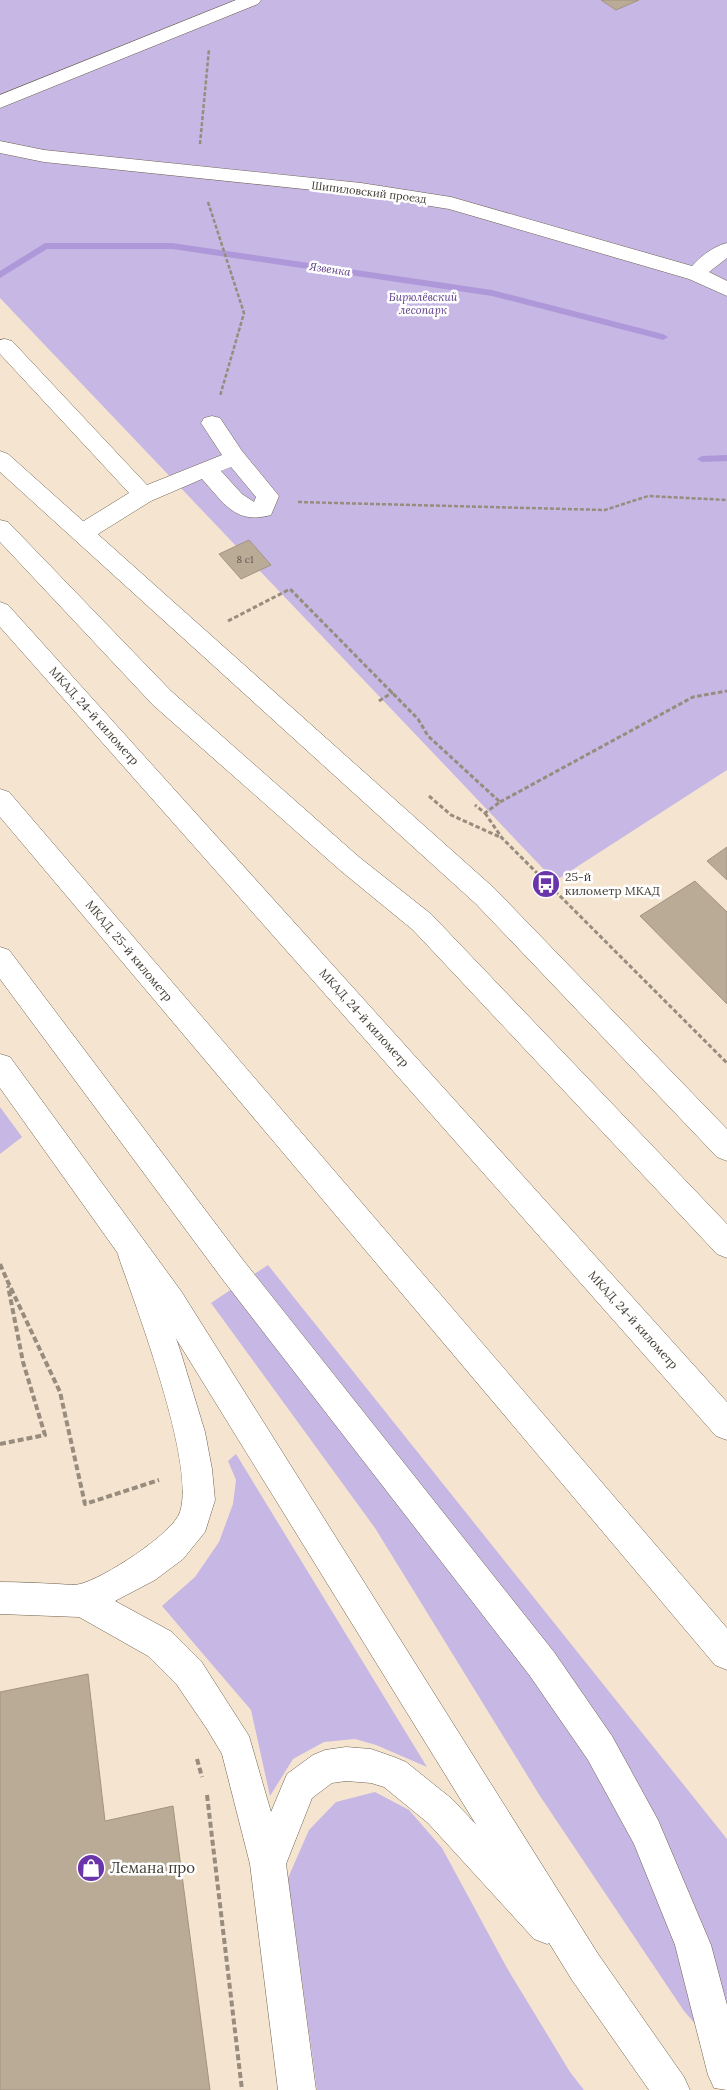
<svg xmlns="http://www.w3.org/2000/svg" width="727" height="2090" font-family="Lora,serif">
<rect width="100%" height="100%" fill="#f5e5d0"/>
<!-- green -->
<g fill="#c6b7e4">
<path d="M 0,0 L 727,0 L 727,770 L 555,881 L 0,298 Z"/>
<path d="M 0,1107 L 22,1137 L 0,1154 Z"/>
<path d="M 268,1265 L 727,1839 L 727,2061 L 684,2011 L 540,1796 L 375,1528 L 211,1303 Z"/>
<path d="M 236,1454 L 427,1767 L 376,1745 L 355,1739 L 324,1742 L 293,1759 L 270,1796 L 251,1710 L 162,1606 L 195,1577 L 219,1542 L 233,1504 L 236,1480 L 228,1461 Z"/>
<path d="M 375,1792 L 409,1810 L 442,1848 L 507,1968 L 570,2072 L 584,2090 L 317,2090 L 288,1878 L 309,1830 L 336,1802 Z"/>
</g>
<g fill="none" stroke-linecap="round" stroke-linejoin="round">
<!-- stream -->
<g fill="#af98d9" fill-rule="evenodd">
<path d="M 45,243 L 172,243 L 492,290 L 663,334 L 668,337 L 663,340 L 492,296 L 172,249 L 47,249 L 0,278 L 0,271 Z"/>
<path d="M 727,455 L 727,461 L 702,462 L 697,459 L 702,456 Z"/>
</g>
</g>
<!-- building -->
<g fill="#baab97" stroke="#a29480">
<path d="M 601,0 L 639,0 L 616,10 Z"/>
<path d="M 249,540 L 271,565 L 241,579 L 219,554 Z"/>
<path d="M 727,847 L 727,880 L 707,861 Z"/>
<path d="M 695,881 L 727,912 L 727,1004 L 640,916 Z"/>
<path d="M 88,1674 L 105,1821 L 173,1806 L 210,2090 L 0,2090 L 0,1692 Z"/>
</g>
<g fill="none" stroke-linecap="round" stroke-linejoin="round">
<defs>
<g id="minor">
<path d="M 236,0 L 261,0 L 258,4 L 0,108 L 0,95 Z"/>
<path d="M 0,141 L 44,150 L 361,183 L 451,197 L 692,266 C 701,256 714,246 727,243 L 727,258 L 709,272 L 727,281 L 727,296 L 689,279 L 449,209 L 361,195 L 44,162 L 0,153 Z"/>
<path d="M 5,339 L 12,341 L 147,485 L 222,455 L 201,423 L 204,418 L 212,416 L 220,418 L 242,451 L 279,496 L 271,515 C 235,525 224,503 202,479 L 151,501 L 90,539 L 82,541 L 74,539 L 71,533 L 74,527 L 129,493 L 0,354 L 0,340 ZM 231,467 L 256,497 L 254,502 L 242,494 L 221,471 Z"/>
<path d="M 133,1241 L 143,1245 L 148,1255 L 180,1350 L 205,1432 L 212,1469 L 215,1500 L 205,1532 L 183,1559 L 155,1580 L 115,1601 L 172,1632 L 201,1661 L 249,1736 L 271,1812 L 287,1774 L 313,1755 L 325,1750 L 346,1747 L 371,1749 L 394,1757 L 406,1762 L 452,1799 L 560,1913 L 565,1926 L 560,1939 L 547,1944 L 534,1939 L 428,1823 L 384,1787 L 371,1783 L 346,1781 L 332,1783 L 312,1798 L 286,1864 L 316,2090 L 278,2090 L 250,1864 L 222,1754 L 207,1729 L 177,1685 L 148,1656 L 79,1617 L 0,1614 L 0,1582 C 19,1582 38,1583 57,1584 C 64,1584 73,1586 80,1584 C 102,1579 173,1534 180,1512 C 196,1464 136,1307 118,1255 L 123,1245 Z"/>
</g>
<path id="major" d="M 0,1054 L 10,1057 L 181,1291 L 598,1954 L 684,2077 L 690,2090 L 649,2090 L 572,1980 L 159,1311 L 0,1088 Z"/>
<g id="highway">
<path d="M 0,451 L 8,454 L 494,888 L 727,1129 L 727,1161 L 717,1157 L 476,904 L 0,472 Z"/>
<path d="M 0,520 L 8,522 L 171,691 L 359,857 L 431,914 L 727,1224 L 727,1258 L 717,1254 L 413,930 L 341,871 L 153,705 L 0,542 Z"/>
<path d="M 0,602 L 8,605 L 727,1402 L 727,1440 L 716,1436 L 0,627 Z"/>
<path d="M 0,789 L 9,792 L 727,1628 L 727,1670 L 715,1665 L 0,817 Z"/>
<path d="M 0,947 L 9,950 L 243,1260 L 554,1652 L 612,1736 L 658,1820 L 711,1945 L 727,2005 L 727,2090 L 714,2088 L 708,2075 L 675,1945 L 634,1844 L 588,1760 L 530,1676 L 223,1280 L 0,979 Z"/>
</g>
</defs>
<!-- minor casing -->
<use href="#minor" stroke="#6e614f" stroke-width="1"/>
<!-- major casing -->
<use href="#major" stroke="#6e614f" stroke-width="1"/>
<!-- highway casing -->
<use href="#highway" stroke="#6e614f" stroke-width="1"/>
<!-- path-far2 -->
<g stroke="#978c7d" stroke-width="2.5" stroke-dasharray="4 2" stroke-linecap="butt">
<path d="M 200,144 L 209,49"/>
<path d="M 208,202 L 244,313 L 220,396"/>
<path d="M 298,502 L 605,510 L 648,496 L 727,500"/>
</g>
<!-- path-far1 -->
<g stroke="#978c7d" stroke-width="3" stroke-dasharray="4.5 2.5" stroke-linecap="butt">
<path d="M 228,621 L 290,589 L 418,719 L 428,736 L 500,802 L 485,813 L 475,805"/>
<path d="M 379,701 L 393,692"/>
<path d="M 429,796 L 451,815 L 502,838"/>
<path d="M 500,802 L 693,697 L 727,691"/>
<path d="M 485,813 L 502,838 L 727,1063"/>
</g>
<!-- path -->
<g stroke="#978c7d" stroke-width="4" stroke-dasharray="6 3" stroke-linecap="butt">
<path d="M 0,1264 L 7,1280"/>
<path d="M 7,1280 L 60,1392 L 85,1504 L 159,1480"/>
<path d="M 0,1444 L 45,1435 L 23,1362 L 8,1286"/>
<path d="M 197,1759 L 202,1777"/>
<path d="M 207,1795 L 242,2090"/>
</g>
<!-- minor -->
<use href="#minor" fill="#fff" fill-rule="evenodd"/>
<!-- major -->
<use href="#major" fill="#fff" fill-rule="evenodd"/>
<!-- highway -->
<use href="#highway" fill="#fff" fill-rule="evenodd"/>
</g>
<!-- icons -->
<defs>
<symbol id="bus-disc" viewBox="-11 -11 22 22"><circle r="9.5" fill="#6a34ab" stroke="#fff"/><path d="M-5-6H5V4H4V6H2V4H-2V6H-4V4H-5ZM-3.5-4V0h7V-4ZM-3.5 1.2v1.5H-2V1.2ZM2 1.2v1.5H3.5V1.2Z" fill="#fff"/></symbol>
<symbol id="shop-disc" viewBox="-11 -11 22 22"><circle r="9.5" fill="#6a34ab" stroke="#fff"/><path d="M-5-2.5h2.3a2.7 3.5 0 0 1 5.4 0H5L5.5 6h-11ZM-1.5-2.5h3a1.5 2.3 0 0 0-3 0Z" fill="#fff"/></symbol>
</defs>
<g fill-rule="evenodd">
<use href="#bus-disc" x="530" y="868" width="32" height="32"/>
<use href="#shop-disc" x="75" y="1852" width="32" height="32"/>
</g>
<g text-anchor="middle" stroke-width="5" stroke-linejoin="round" paint-order="stroke">
<!-- number labels -->
<g font-size="10" fill="#60584c">
<text x="245" y="563">8 с1</text>
</g>
<!-- far-street labels -->
<g font-size="11" fill="#423c33" stroke="#fff">
<text transform="translate(369 192) rotate(7)" y="4">Шипиловский проезд</text>
</g>
<!-- far-water labels -->
<g font-size="11" font-style="italic" fill="#573684" stroke="#fff">
<text transform="translate(330 269) rotate(8)" y="4">Язвенка</text>
</g>
<!-- far-park labels -->
<g font-size="11" font-style="italic" fill="#5d3d8b" stroke="#fff">
<text x="423" y="301">Бирюлёвский<tspan x="423" dy="13">лесопарк</tspan></text>
</g>
<!-- street labels -->
<g font-size="12" fill="#423c33" stroke="#fff">
<text transform="translate(94 716) rotate(48)" y="4">МКАД, 24-й километр</text>
<text transform="translate(129 951) rotate(50)" y="4">МКАД, 25-й километр</text>
<text transform="translate(364 1018) rotate(48)" y="4">МКАД, 24-й километр</text>
<text transform="translate(633 1320) rotate(48)" y="4">МКАД, 24-й километр</text>
</g>
<!-- poi labels -->
<g font-size="12" fill="#423c33" stroke="#fff" text-anchor="start">
<text x="565" y="881">25-й<tspan x="565" dy="14">километр МКАД</tspan></text>
</g>
<!-- near-poi labels -->
<g font-size="15" fill="#423c33" stroke="#fff" text-anchor="start">
<text x="110" y="1873">Лемана про</text>
</g>
</g>
</svg>
